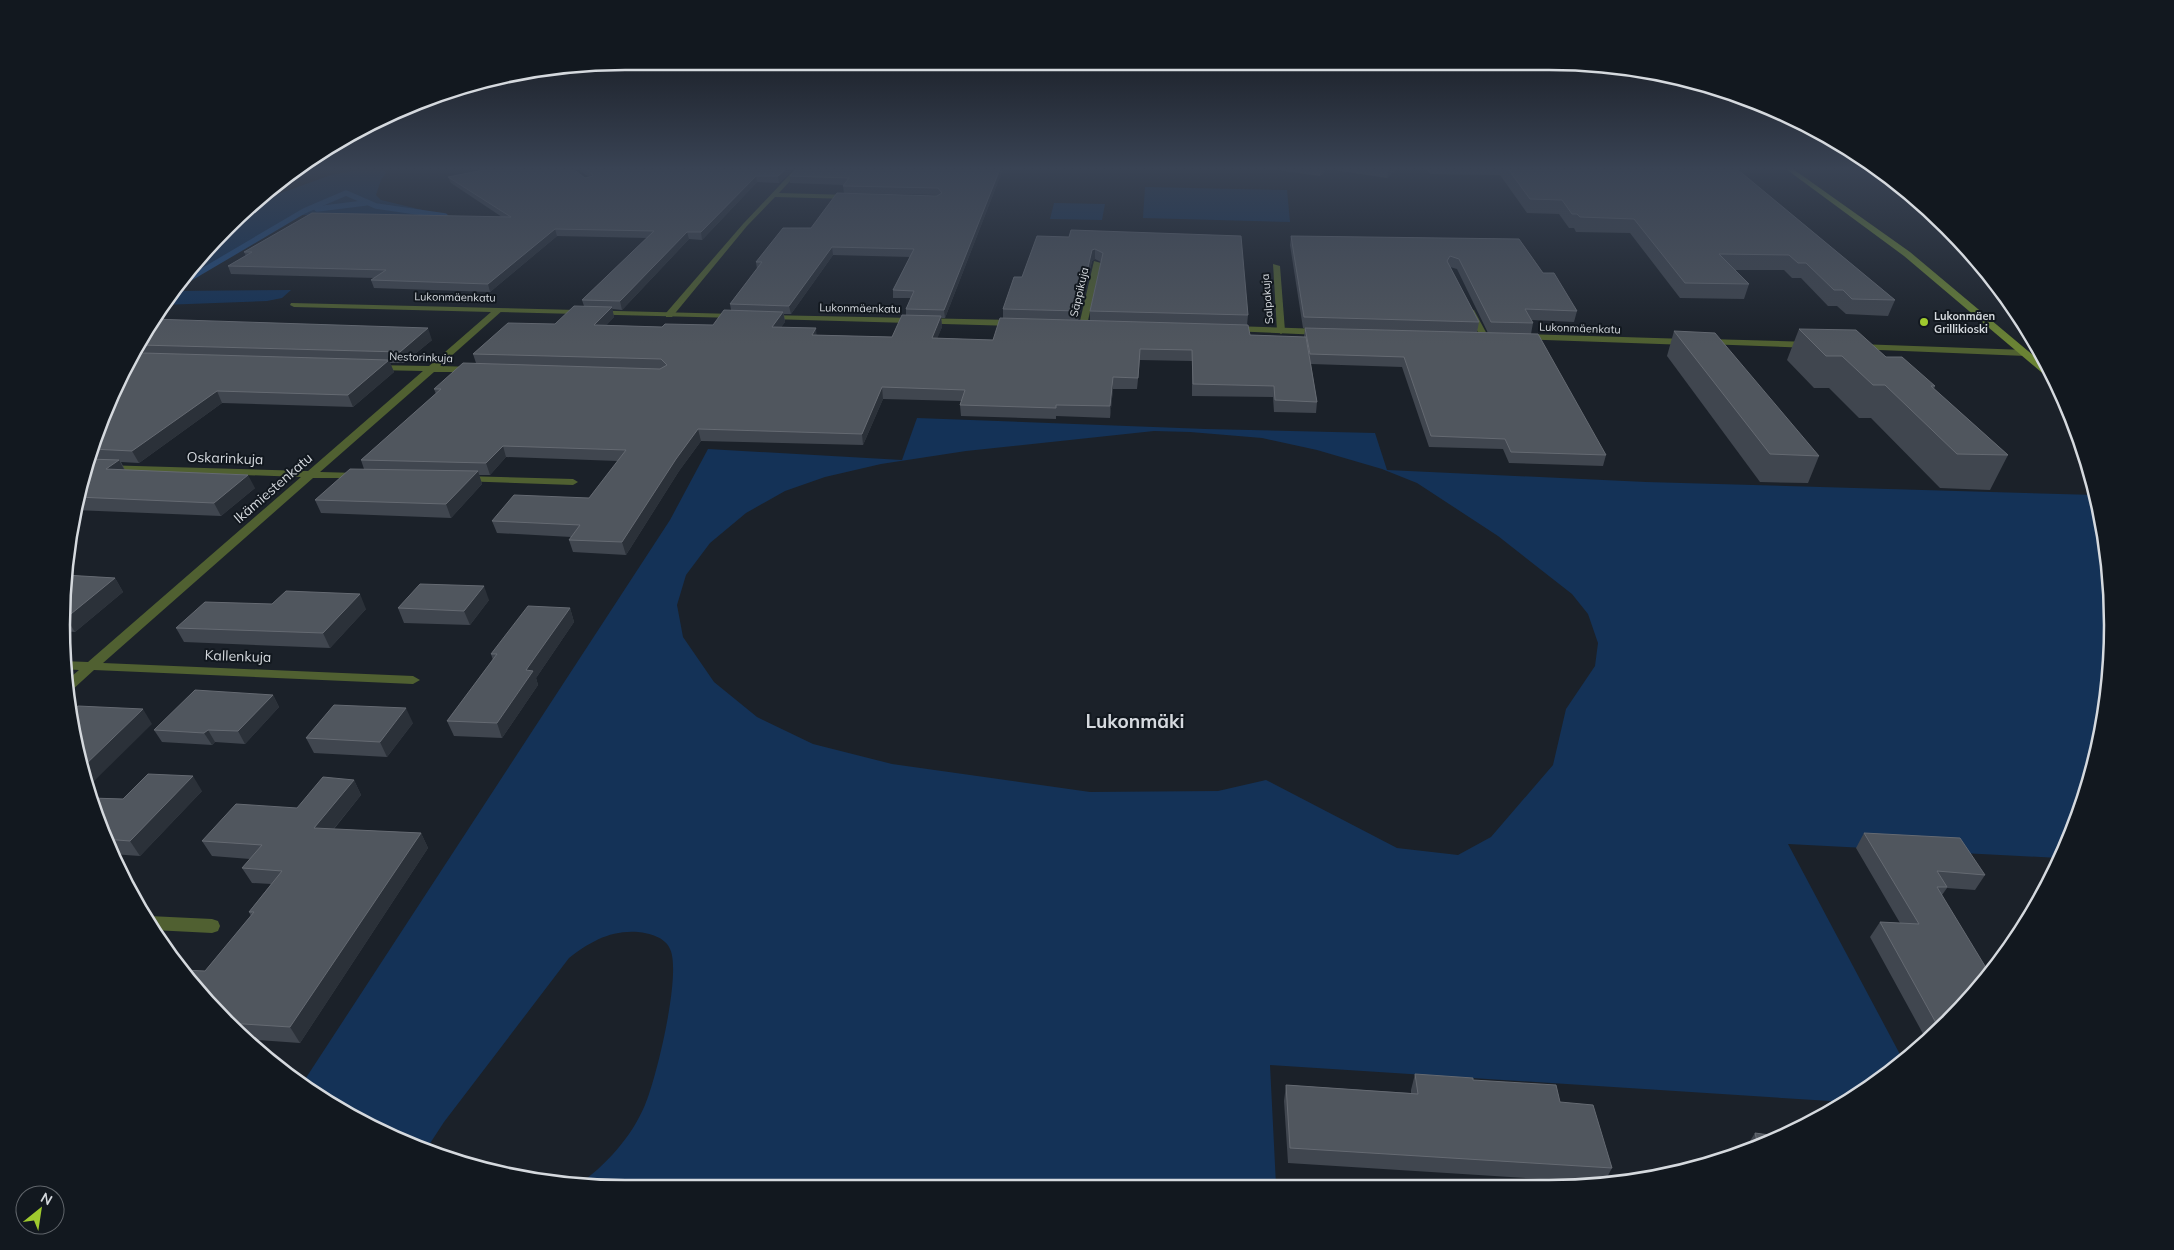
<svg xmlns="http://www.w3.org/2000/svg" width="2174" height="1250" font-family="Mulish,sans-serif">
<rect width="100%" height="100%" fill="#1b2129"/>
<!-- green -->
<g fill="#143257" fill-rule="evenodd">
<path d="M 363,169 L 381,169 L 386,173 L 381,180 L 376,195 L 381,200 L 443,215 L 439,217 L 300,215 L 180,283 L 226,227 L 253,203 L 331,175 Z"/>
<path d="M 1145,187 L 1287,190 L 1290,222 L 1143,218 Z"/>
<path d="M 1054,203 L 1105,204 L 1102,220 L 1050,219 Z"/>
<path d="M 291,290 L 282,298 L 267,301 L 162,305 L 173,291 Z"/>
<path d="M 917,418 L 1206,429 L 1375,433 L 1387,470 L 1646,482 L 2096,495 L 2110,582 L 2109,583 L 2104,610 L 2111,615 L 2108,699 L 2083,806 L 2059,858 L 1788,844 L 1903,1060 L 1862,1094 L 1846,1102 L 1270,1065 L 1276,1185 L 588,1188 L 577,1186 C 606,1165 631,1138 645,1105 C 656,1080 682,973 670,949 C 665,937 649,933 638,932 C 610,930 590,942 569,958 L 444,1122 L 427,1148 L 343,1113 L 302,1084 L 670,520 L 708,449 L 902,460 ZM 1154,431 L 1190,432 L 1262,438 L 1317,450 L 1382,469 L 1417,483 L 1498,536 L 1572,594 L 1588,614 L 1598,643 L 1595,666 L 1566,709 L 1553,765 L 1491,837 L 1458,855 L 1397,848 L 1266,780 L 1218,791 L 1090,792 L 892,764 L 813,744 L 757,717 L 714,682 L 683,637 L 677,605 L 686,575 L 710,543 L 746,513 L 785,491 L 825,477 L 881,464 L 966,451 Z"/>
</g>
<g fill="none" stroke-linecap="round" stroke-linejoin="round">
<!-- stream -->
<g stroke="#1f4a7f" stroke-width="5.5">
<path d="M 317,209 L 365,203"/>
<path d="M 177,286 L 304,211 L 346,193 L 376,206 L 445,216"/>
</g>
<!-- minor -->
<g fill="#506031" fill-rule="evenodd">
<path d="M 795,169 L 801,169 L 779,193 L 850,195 L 853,197 L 850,199 L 775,197 L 747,226 L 672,317 L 666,317 L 666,313 L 743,224 Z"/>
<path d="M 1094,261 L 1101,263 L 1087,325 L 1083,328 L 1079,325 Z"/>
<path d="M 1273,264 L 1280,266 L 1285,331 L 1281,334 L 1277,331 Z"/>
<path d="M 291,303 L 499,308 L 503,310 L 440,366 L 473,367 L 478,370 L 476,372 L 434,372 L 320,472 L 358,473 L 363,476 L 362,478 L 313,478 L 103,663 L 413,676 L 420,680 L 413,684 L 94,670 L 71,691 L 66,692 L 65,682 L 79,670 L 63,669 L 62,661 L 88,662 L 301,477 L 106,470 L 102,469 L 102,465 L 308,471 L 423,371 L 375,370 L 372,369 L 372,365 L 429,366 L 491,312 L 294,307 L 290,305 Z"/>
<path d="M 1467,308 L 1474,310 L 1488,336 L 1487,338 L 1480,336 L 1466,310 Z"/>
<path d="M 463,476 L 573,479 L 578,482 L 573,485 L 459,481 L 458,479 L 459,477 Z"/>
<path d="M 149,916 L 212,919 L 218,921 L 220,926 L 218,931 L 212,933 L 153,930 L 145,918 Z"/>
</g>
<!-- tertiary -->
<g fill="#506031" fill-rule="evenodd">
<path d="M 496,308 L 736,314 L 740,316 L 736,318 L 499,312 L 496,312 Z"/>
<path d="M 766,315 L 1014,320 L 1018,323 L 1014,326 L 769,319 L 766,319 Z"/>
<path d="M 1233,326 L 1321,329 L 1325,332 L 1321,335 L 1230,331 L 1229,329 Z"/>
<path d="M 1523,334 L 1688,339 L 1692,342 L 1688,345 L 1520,339 L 1519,337 Z"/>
<path d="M 1708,339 L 1811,342 L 1815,345 L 1811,348 L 1705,344 L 1705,340 Z"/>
<path d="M 1858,344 L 2026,350 L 2030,353 L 2026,356 L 1855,349 L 1855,345 Z"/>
</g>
<!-- secondary -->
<path fill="#6a8334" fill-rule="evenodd" d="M 1786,169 L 1793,169 L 1910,252 L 2053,372 L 2057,382 L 2053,382 L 1904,256 Z"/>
</g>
<!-- wall -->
<g fill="#40464f" fill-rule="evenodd">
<path d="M 578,169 L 793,169 L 779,183 L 757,182 L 702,240 L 689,239 L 622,310 L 612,309 L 614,317 L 606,325 L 662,327 L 713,325 L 731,310 L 730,304 L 757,269 L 756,262 L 811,228 L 938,195 L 844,193 L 843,186 L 844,185 L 790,183 L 790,176 L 796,169 L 1003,169 L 945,318 L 941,318 L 942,327 L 937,338 L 993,340 L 1003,318 L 1003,309 L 1022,277 L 1069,237 L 1248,315 L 1247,325 L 1250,335 L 1304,337 L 1305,328 L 1303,328 L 1290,245 L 1291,236 L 1519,239 L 1543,273 L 1577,311 L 1574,322 L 1532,320 L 1533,323 L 1531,334 L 1606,455 L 1603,466 L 1509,463 L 1503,449 L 1429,447 L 1402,367 L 1311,364 L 1317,402 L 1316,413 L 1274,412 L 1273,397 L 1192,396 L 1192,361 L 1140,360 L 1137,389 L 1113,389 L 1110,418 L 1056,416 L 1056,419 L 961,416 L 960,405 L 961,401 L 883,399 L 863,445 L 701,441 L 679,471 L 626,555 L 573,552 L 569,540 L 571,537 L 497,533 L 492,521 L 589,498 L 618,461 L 506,457 L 490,475 L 479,475 L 482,484 L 451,518 L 321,513 L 315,500 L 364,469 L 361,460 L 436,394 L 434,389 L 476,363 L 473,354 L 555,324 L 584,306 L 582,300 L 647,238 L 557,236 L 490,292 L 374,288 L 371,280 L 375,278 L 231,274 L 228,266 L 246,256 L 244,252 L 502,217 L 451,183 L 448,177 L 585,178 L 589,177 ZM 833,255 L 910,257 L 893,290 L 893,298 L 911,298 L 906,309 L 906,315 L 892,337 L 817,335 L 781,327 L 785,322 L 784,314 L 791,314 ZM 1095,259 L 1101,262 L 1090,311 L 1090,320 L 1078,320 L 1092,261 ZM 1450,267 L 1457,269 L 1488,333 L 1477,332 L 1479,322 Z"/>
<path d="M 1270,169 L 1396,169 L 1387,178 L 1328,169 L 1320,176 Z"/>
<path d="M 1427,169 L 1737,169 L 1895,300 L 1888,316 L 1846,314 L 1837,306 L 1828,306 L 1801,278 L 1792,278 L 1784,270 L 1735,270 L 1749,284 L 1744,299 L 1680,298 L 1630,233 L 1576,232 L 1574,228 L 1569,228 L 1559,214 L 1527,213 L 1500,175 L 1430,174 Z"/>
<path d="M 152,319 L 432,340 L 404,363 L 390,363 L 394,372 L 353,407 L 222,403 L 139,463 L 121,462 L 125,470 L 255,488 L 221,516 L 74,510 L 81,479 L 119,376 Z"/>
<path d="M 1799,329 L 1886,357 L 1935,386 L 1934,389 L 2008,455 L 1990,490 L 1940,488 L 1871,418 L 1859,418 L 1829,388 L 1814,388 L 1787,360 Z"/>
<path d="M 1674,331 L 1819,456 L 1808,483 L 1760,482 L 1667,356 Z"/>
<path d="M 65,575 L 115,578 L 123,592 L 75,632 L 63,631 Z"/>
<path d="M 489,600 L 470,625 L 404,623 L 398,608 Z"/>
<path d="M 570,608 L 574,622 L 536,678 L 538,685 L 502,738 L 454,736 L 447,721 L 493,660 L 491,654 Z"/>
<path d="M 366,609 L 330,648 L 184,642 L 176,628 Z"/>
<path d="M 273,695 L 279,707 L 245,744 L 215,742 L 212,745 L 162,742 L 154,730 Z"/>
<path d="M 413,723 L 387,757 L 314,753 L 306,738 Z"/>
<path d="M 354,780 L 361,795 L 334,829 L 421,833 L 428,848 L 300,1043 L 243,1039 L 201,996 L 205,971 L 251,916 L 249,912 L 271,884 L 252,883 L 242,868 L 250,859 L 212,856 L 202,841 L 297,808 Z"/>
<path d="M 202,791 L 140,856 L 111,854 L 104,840 L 91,798 L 123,799 Z"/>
<path d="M 1864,833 L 1985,875 L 1975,890 L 1947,888 L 1942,895 L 1948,1023 L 1927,1041 L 1870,937 L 1880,922 L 1900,923 L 1856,848 Z"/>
<path d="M 2066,842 L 2067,842 L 2058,861 L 2055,858 Z"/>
<path d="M 1415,1074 L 1473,1080 L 1560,1102 L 1612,1168 L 1604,1183 L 1288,1163 L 1284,1101 L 1286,1085 L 1411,1093 L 1411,1090 Z"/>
<path d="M 1755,1133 L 1777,1136 L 1746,1151 L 1745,1149 Z"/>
</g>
<!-- shaded-wall -->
<g fill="#2b3139">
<path d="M 786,169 L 793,169 L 779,183 L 778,176 Z"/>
<path d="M 1000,169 L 1003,169 L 945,318 L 944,310 Z"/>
<path d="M 1321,169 L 1328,169 L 1320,176 Z"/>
<path d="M 1389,169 L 1396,169 L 1387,178 Z"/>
<path d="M 756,176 L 757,182 L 702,240 L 701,232 Z"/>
<path d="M 555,229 L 557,236 L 490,292 L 488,284 Z"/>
<path d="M 687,232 L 689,239 L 622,310 L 620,301 Z"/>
<path d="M 832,247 L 833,255 L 791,314 L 789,306 Z"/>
<path d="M 1095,249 L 1095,259 L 1092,261 L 1078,322 L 1078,311 L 1092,250 Z"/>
<path d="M 612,307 L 614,317 L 597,336 L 594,325 Z"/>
<path d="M 783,312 L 785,322 L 774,338 L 772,327 Z"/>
<path d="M 941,316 L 942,327 L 933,349 L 932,338 Z"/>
<path d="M 428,328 L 432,340 L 404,363 L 400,352 Z"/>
<path d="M 816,328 L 817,339 L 812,335 Z"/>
<path d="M 140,345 L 146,356 L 137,349 Z"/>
<path d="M 389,360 L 394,372 L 353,407 L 348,395 Z"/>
<path d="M 1113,377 L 1113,389 L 1110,418 L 1110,406 Z"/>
<path d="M 882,387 L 883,399 L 863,445 L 862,434 Z"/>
<path d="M 217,391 L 222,403 L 139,463 L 132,451 Z"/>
<path d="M 698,429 L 701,441 L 679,471 L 626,555 L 622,542 L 676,459 Z"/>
<path d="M 503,446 L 506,457 L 490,475 L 486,463 Z"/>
<path d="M 119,460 L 126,473 L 106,469 Z"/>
<path d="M 478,471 L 482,484 L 451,518 L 446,504 Z"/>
<path d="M 248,475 L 255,488 L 221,516 L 214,503 Z"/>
<path d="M 115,578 L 123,592 L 75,632 L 66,618 Z"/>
<path d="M 484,586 L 489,600 L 470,625 L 464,611 Z"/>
<path d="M 360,594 L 366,609 L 330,648 L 323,633 Z"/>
<path d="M 570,608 L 574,622 L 536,678 L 538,685 L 502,738 L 497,723 L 526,670 Z"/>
<path d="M 273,695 L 279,707 L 245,744 L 238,731 Z"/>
<path d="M 406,708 L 413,723 L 387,757 L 380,742 Z"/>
<path d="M 143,709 L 152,724 L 88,787 L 82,768 Z"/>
<path d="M 208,730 L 215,742 L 212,745 L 204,733 Z"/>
<path d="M 193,776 L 202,791 L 140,856 L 130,841 Z"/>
<path d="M 354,780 L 361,795 L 322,843 L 314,828 Z"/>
<path d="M 421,833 L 428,848 L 300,1043 L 290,1027 Z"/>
</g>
<!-- building -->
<g fill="#50565e" stroke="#656a72">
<path d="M 489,169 L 573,169 L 585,178 L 593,176 L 592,174 L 586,169 L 786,169 L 778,176 L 756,176 L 701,232 L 687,232 L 620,301 L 582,300 L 654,231 L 555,229 L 488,284 L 371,280 L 386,270 L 228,266 L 252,252 L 244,252 L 312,213 L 511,217 L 448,177 Z"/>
<path d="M 796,169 L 1000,169 L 944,310 L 906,309 L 914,291 L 893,290 L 914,249 L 832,247 L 789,306 L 730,304 L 762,262 L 756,262 L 783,228 L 811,228 L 837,193 L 937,196 L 942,193 L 938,188 L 843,186 L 849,178 L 790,176 Z"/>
<path d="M 1508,169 L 1737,169 L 1895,300 L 1852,299 L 1843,290 L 1834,290 L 1806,263 L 1798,263 L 1789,255 L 1719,254 L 1749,284 L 1685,283 L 1634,219 L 1580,217 L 1577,214 L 1572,214 L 1562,200 L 1530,199 Z"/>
<path d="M 1071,230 L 1241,236 L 1248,315 L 1090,311 L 1103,253 L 1095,249 L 1092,250 L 1078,311 L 1003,309 L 1014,277 L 1022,277 L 1037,236 L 1069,237 Z"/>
<path d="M 1291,236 L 1519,239 L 1543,273 L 1554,273 L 1577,311 L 1525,309 L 1533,323 L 1491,322 L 1459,259 L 1450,256 L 1447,261 L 1479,322 L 1304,317 Z"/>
<path d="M 574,306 L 612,307 L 594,325 L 662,327 L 665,324 L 713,325 L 724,310 L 783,312 L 772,327 L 816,328 L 812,335 L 892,337 L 902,315 L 941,316 L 932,338 L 993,340 L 1000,318 L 1248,325 L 1250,335 L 1306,337 L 1317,402 L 1275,400 L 1274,386 L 1193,384 L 1192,350 L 1140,349 L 1138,378 L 1113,377 L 1110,406 L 1056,405 L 1056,408 L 960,405 L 965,390 L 882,387 L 862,434 L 698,429 L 676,459 L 622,542 L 569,540 L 580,525 L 492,521 L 514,495 L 589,498 L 626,450 L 503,446 L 486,463 L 361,460 L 441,389 L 434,389 L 463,363 L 660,369 L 667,365 L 661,359 L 473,354 L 508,323 L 555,324 Z"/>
<path d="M 152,319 L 428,328 L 400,352 L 140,345 L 137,349 L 143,353 L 389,360 L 348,395 L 217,391 L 132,451 L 92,449 L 119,376 Z"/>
<path d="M 1305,328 L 1538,334 L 1606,455 L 1511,452 L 1505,439 L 1431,436 L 1404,357 L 1310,354 Z"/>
<path d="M 1799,329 L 1856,330 L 1886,357 L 1902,357 L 1935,386 L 1931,386 L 2008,455 L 1957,454 L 1885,385 L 1873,385 L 1842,356 L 1826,356 Z"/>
<path d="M 1674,331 L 1715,333 L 1819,456 L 1770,454 Z"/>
<path d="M 88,459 L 119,460 L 106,469 L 248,475 L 214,503 L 77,497 L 81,479 Z"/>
<path d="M 350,469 L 478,471 L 446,504 L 315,500 Z"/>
<path d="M 65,575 L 115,578 L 66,618 L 64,617 Z"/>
<path d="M 420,584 L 484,586 L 464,611 L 398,608 Z"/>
<path d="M 286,591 L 360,594 L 323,633 L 176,628 L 205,602 L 272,604 Z"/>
<path d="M 528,606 L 570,608 L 526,670 L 533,671 L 497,723 L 447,721 L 497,654 L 491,654 Z"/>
<path d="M 195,690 L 273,695 L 238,731 L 208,730 L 204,733 L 154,730 Z"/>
<path d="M 334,705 L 406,708 L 380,742 L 306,738 Z"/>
<path d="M 78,706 L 143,709 L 82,768 L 72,735 L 69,714 Z"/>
<path d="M 148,774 L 193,776 L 130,841 L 104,839 L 91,798 L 123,799 Z"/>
<path d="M 323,777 L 354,780 L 314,828 L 421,833 L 290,1027 L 228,1023 L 201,996 L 182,970 L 205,971 L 254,912 L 249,912 L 282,871 L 242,868 L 262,845 L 202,841 L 236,804 L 297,808 Z"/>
<path d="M 1864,833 L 1960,838 L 1985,875 L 1937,871 L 1947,887 L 1937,887 L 1988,971 L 1948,1023 L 1940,1030 L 1880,922 L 1919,924 Z"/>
<path d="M 1415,1074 L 1473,1078 L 1473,1080 L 1556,1085 L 1560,1102 L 1593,1105 L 1612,1168 L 1290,1148 L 1286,1085 L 1418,1094 Z"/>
<path d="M 1755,1133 L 1777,1136 L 1758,1145 Z"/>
</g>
<!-- sky -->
<linearGradient id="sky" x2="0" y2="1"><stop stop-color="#0f1217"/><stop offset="0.49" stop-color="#394354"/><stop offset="1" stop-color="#394354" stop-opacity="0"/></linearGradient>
<rect width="2174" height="344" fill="url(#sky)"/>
<!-- markers -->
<circle fill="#9fca2e" stroke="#12181f" stroke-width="2" cx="1924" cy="322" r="5"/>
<g text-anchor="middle" stroke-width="4" stroke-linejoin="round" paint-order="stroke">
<!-- far-street labels -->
<g font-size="11" fill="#d5d9de" stroke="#12181f">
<text transform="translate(1079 292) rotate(-77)" y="4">Säppikuja</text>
<text transform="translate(455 297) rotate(1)" y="4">Lukonmäenkatu</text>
<text transform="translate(1267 299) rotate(-95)" y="4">Salpakuja</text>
<text transform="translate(860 308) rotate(1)" y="4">Lukonmäenkatu</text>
<text transform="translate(1580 328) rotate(2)" y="4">Lukonmäenkatu</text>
<text transform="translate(421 357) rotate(2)" y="4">Nestorinkuja</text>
</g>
<!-- far-poi labels -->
<g font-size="11" font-weight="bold" fill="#d5d9de" stroke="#12181f" text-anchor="start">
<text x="1934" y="320">Lukonmäen<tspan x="1934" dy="13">Grillikioski</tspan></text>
</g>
<!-- street labels -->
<g font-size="14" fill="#d5d9de" stroke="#12181f">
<text transform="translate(225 458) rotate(2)" y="5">Oskarinkuja</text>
<text transform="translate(273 488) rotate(-41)" y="5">Ikämiestenkatu</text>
<text transform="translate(238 656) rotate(2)" y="5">Kallenkuja</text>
</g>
<!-- district labels -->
<g font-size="19" font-weight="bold" fill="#d5d9de" stroke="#12181f">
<text x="1135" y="728">Lukonmäki</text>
</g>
</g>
<!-- crop -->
<path d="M0 0H2174V1250H0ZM625 70H1549A555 555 0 0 1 2104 625V625A555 555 0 0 1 1549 1180H625A555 555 0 0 1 70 625V625A555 555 0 0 1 625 70Z" fill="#12181f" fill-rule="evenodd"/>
<path fill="none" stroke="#d5d9de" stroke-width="2.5" d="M625 70H1549A555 555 0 0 1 2104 625V625A555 555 0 0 1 1549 1180H625A555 555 0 0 1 70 625V625A555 555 0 0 1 625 70Z"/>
<!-- north arrow -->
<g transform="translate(40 1210) rotate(30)"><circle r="24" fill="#12181f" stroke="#60656b"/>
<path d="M0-4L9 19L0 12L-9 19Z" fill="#9fca2e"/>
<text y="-8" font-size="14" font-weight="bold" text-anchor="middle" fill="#d5d9de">N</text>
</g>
</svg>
